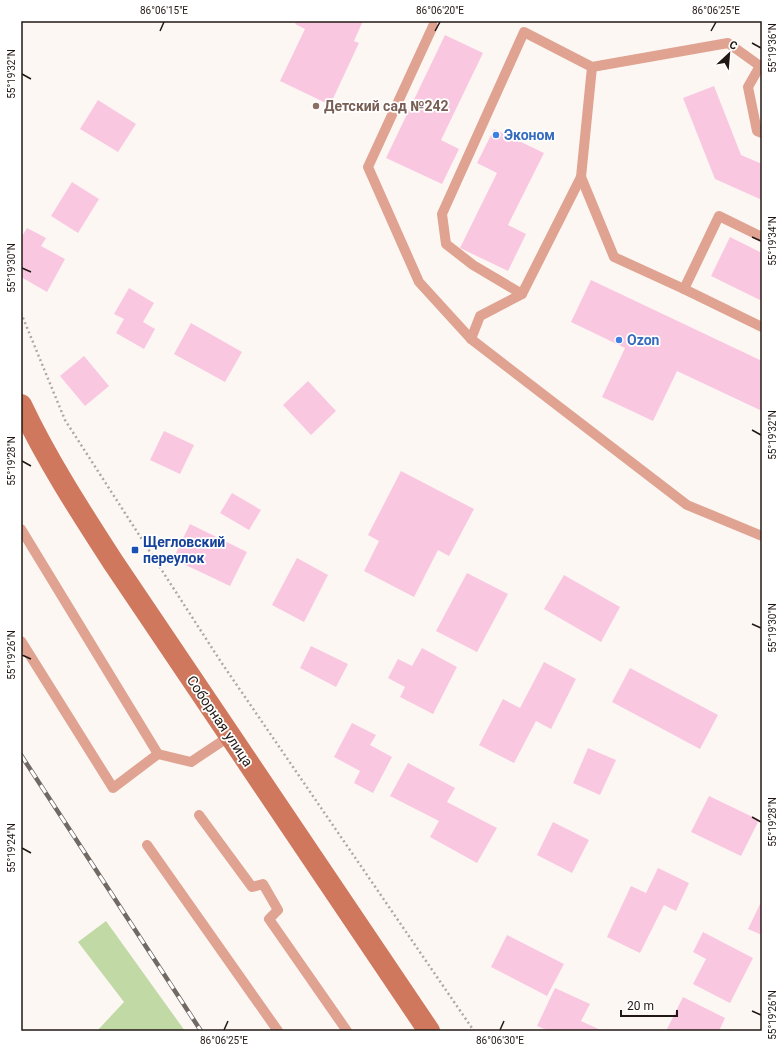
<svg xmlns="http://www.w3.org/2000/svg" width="783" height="1052" font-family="Roboto,sans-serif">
<rect width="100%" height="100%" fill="#fdf7f4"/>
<!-- green -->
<path fill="#c1d9a5" d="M 106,921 L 185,1031 L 97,1031 L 124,1002 L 78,942 Z"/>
<!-- building -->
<g fill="#fac7e1">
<path d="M 297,21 L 363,21 L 354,41 L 359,43 L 330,105 L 280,81 L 305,29 L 295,24 Z"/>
<path d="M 445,35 L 483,53 L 441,140 L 459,149 L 442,184 L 386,158 Z"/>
<path d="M 714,86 L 741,155 L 762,164 L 762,200 L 715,179 L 683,98 Z"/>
<path d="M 98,100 L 136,124 L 118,152 L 80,129 Z"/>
<path d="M 494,129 L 544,153 L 508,225 L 526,234 L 508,271 L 460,248 L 497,173 L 477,163 Z"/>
<path d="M 72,182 L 99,199 L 78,233 L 51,216 Z"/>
<path d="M 27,228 L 46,238 L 41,246 L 65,259 L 47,292 L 21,277 L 21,238 Z"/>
<path d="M 730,237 L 762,253 L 762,301 L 711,276 Z"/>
<path d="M 591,280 L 762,361 L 762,411 L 677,371 L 653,421 L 602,397 L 625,348 L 571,322 Z"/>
<path d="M 129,288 L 154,303 L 143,322 L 155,329 L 144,349 L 116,333 L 124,319 L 114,314 Z"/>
<path d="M 191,323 L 242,352 L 225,382 L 174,354 Z"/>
<path d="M 84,356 L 109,386 L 85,406 L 60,376 Z"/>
<path d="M 308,381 L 336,411 L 311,435 L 283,405 Z"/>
<path d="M 164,431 L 194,445 L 180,474 L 150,460 Z"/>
<path d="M 401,471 L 474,509 L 449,556 L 438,550 L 414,597 L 364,571 L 379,541 L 368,535 Z"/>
<path d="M 232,493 L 261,510 L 249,530 L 220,513 Z"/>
<path d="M 190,524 L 247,552 L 230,586 L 173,559 Z"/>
<path d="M 297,558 L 328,575 L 304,622 L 272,605 Z"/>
<path d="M 467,573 L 508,594 L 477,652 L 436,631 Z"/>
<path d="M 564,575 L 620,607 L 601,642 L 544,609 Z"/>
<path d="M 311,646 L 348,664 L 336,687 L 300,668 Z"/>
<path d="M 422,648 L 457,667 L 433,714 L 400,697 L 405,687 L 388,678 L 398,659 L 412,666 Z"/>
<path d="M 544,662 L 576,679 L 551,729 L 536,721 L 514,763 L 479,745 L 503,699 L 520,708 Z"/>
<path d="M 630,668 L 718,715 L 700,749 L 612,702 Z"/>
<path d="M 352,723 L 376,735 L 370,745 L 392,757 L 373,793 L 354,783 L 360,771 L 334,757 Z"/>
<path d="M 588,748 L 616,760 L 600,795 L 573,783 Z"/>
<path d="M 408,763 L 455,788 L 447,802 L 497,828 L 477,863 L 430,837 L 439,821 L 390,796 Z"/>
<path d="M 709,796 L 759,820 L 741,856 L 691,832 Z"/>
<path d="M 553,822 L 589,840 L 572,873 L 537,855 Z"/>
<path d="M 658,868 L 689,883 L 676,911 L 664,905 L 640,953 L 607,937 L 631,886 L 646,893 Z"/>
<path d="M 762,900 L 762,935 L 748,929 Z"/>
<path d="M 703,932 L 753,958 L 730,1003 L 693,984 L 706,959 L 693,952 Z"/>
<path d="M 507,935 L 564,964 L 547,996 L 491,967 Z"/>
<path d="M 555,988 L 590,1004 L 581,1021 L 603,1031 L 549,1031 L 537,1026 Z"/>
<path d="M 683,997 L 725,1018 L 719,1031 L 666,1031 Z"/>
</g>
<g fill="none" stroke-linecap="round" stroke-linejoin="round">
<!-- path -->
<path stroke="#afa7a4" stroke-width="2.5" stroke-dasharray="2 3" stroke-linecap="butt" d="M 21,313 L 65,420 L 221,662 L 474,1031"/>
<!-- lane -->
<g stroke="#e0a391" stroke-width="10">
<path d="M 433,26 L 368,167 L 419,282 L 471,339"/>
<path d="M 762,66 L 760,66 L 748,87 L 757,131 L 762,133"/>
<path d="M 592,67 L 581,177 L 522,294 L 480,316 L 471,339 L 687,505 L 762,536"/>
<path d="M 581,177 L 614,257 L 684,289 L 762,327"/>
<path d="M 684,289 L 719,216 L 762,237"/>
<path d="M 522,294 L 473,265 L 446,244 L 442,214 L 524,32 L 592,67 L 728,43 L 760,66"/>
<path d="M 21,529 L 158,754 L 191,762 L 230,736"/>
<path d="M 21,641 L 113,788 L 158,754"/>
<path d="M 199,815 L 252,887 L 263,884 L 278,910 L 269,919 L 347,1031"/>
<path d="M 147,845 L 278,1031"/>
</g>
<!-- secondary -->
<path stroke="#cf785e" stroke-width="22" d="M 21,405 C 47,460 80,511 113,562 L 429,1031"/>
<defs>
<path id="rail" d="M 21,755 L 201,1031"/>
</defs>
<!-- rail casing -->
<use href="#rail" stroke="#716964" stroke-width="4.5"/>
<!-- rail -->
<use href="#rail" stroke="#fff" stroke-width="3" stroke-dasharray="9" stroke-linecap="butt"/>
</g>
<!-- ticks -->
<path fill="none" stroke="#221813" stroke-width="1.5" d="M 160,31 L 164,22M 435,31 L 440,22M 711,31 L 716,22M 752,43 L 761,48M 22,74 L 31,79M 752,237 L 761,241M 22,268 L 31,272M 752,430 L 761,435M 22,461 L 31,466M 752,624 L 761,628M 22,655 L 31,659M 752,817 L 761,822M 22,848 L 31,853M 752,1011 L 761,1015M 224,1030 L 228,1021M 500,1030 L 504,1021"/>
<!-- markers -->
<circle fill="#8d6e63" stroke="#fff" stroke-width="1.5" cx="316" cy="106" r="4"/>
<g fill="#3f7fe0" stroke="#fff" stroke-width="1.5">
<circle cx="496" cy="135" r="4"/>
<circle cx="619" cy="340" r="4"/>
</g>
<rect fill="#1a4fb4" stroke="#fff" stroke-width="1.5" x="131" y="546" width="8" height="8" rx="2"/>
<g text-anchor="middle" stroke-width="3.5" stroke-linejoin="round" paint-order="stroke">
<!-- education labels -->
<g font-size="14" font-weight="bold" fill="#785e54" stroke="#fff" text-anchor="start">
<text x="324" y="111">Детский сад №242</text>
</g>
<!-- shop labels -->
<g font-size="14" font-weight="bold" fill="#366cbe" stroke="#fff" text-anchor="start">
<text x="504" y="140">Эконом</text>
<text x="627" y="345">Ozon</text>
</g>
<!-- transit labels -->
<g font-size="14" font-weight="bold" fill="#164399" stroke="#fff" text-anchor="start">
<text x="143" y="547">Щегловский<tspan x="143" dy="16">переулок</tspan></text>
</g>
<!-- street labels -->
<g font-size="14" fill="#221813" stroke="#fff">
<text transform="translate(220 721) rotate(56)" y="5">Соборная улица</text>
</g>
</g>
<!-- border -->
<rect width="783" height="1052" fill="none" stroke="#ffffff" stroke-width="44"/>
<!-- north arrow -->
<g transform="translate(729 54) rotate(26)" stroke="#ffffff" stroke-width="3" paint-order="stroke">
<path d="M0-3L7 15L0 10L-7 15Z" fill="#221813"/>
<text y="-6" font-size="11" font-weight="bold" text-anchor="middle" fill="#221813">С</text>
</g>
<!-- scale -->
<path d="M621 1010v6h56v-6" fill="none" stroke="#221813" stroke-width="2"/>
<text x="627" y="1010" font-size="12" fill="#221813" stroke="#ffffff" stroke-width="3" paint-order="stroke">20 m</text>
<rect x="22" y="22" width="739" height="1008" fill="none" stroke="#221813" stroke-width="1.5"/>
<g font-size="10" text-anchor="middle" fill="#221813">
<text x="164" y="14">86°06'15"E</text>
<text x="440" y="14">86°06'20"E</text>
<text x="716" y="14">86°06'25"E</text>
<text transform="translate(772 48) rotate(-90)" y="4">55°19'36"N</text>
<text transform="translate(11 74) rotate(-90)" y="4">55°19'32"N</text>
<text transform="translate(772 241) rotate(-90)" y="4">55°19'34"N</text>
<text transform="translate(11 268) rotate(-90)" y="4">55°19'30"N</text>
<text transform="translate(772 435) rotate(-90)" y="4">55°19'32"N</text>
<text transform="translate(11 461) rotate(-90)" y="4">55°19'28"N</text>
<text transform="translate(772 628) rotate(-90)" y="4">55°19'30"N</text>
<text transform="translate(11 655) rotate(-90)" y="4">55°19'26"N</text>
<text transform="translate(772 822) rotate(-90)" y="4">55°19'28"N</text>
<text transform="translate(11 848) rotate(-90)" y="4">55°19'24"N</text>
<text transform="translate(772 1015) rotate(-90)" y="4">55°19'26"N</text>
<text x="224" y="1044">86°06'25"E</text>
<text x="500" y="1044">86°06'30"E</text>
</g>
</svg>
